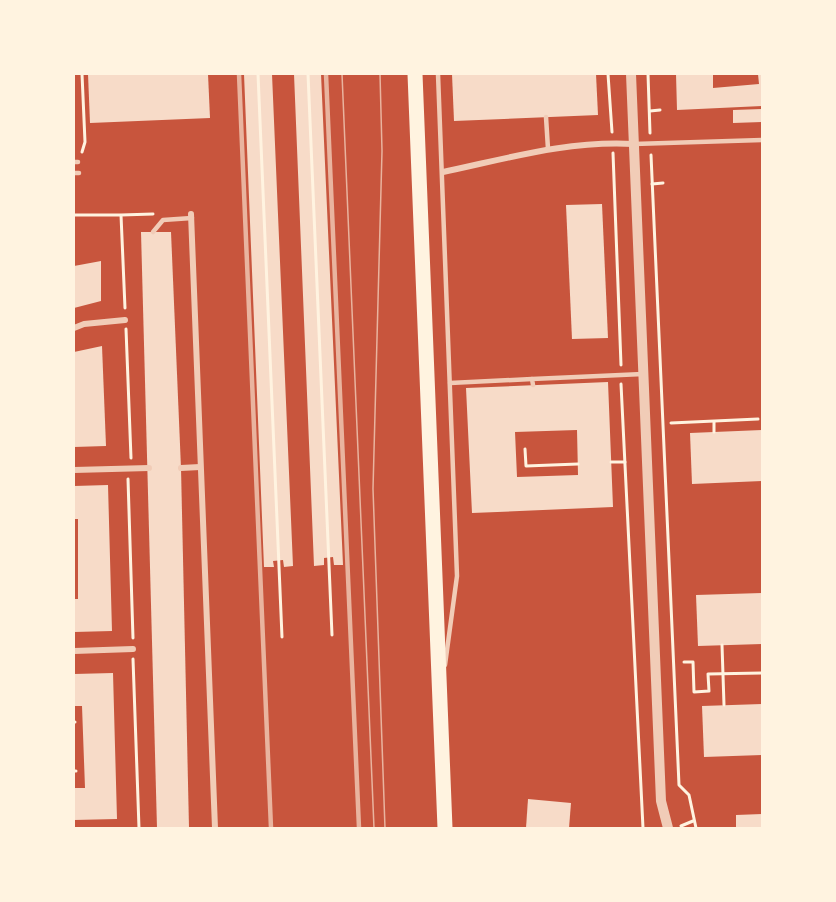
<svg xmlns="http://www.w3.org/2000/svg" width="836" height="902" font-family="'Fira Sans Condensed',sans-serif">
<rect width="100%" height="100%" fill="#c8553d"/>
<!-- building -->
<g fill="#f7dbc8" fill-rule="evenodd">
<path d="M 88,74 L 208,74 L 210,118 L 90,123 Z"/>
<path d="M 244,74 L 272,74 L 293,566 L 284,567 L 283,560 L 273,561 L 274,567 L 264,567 Z"/>
<path d="M 294,74 L 321,74 L 343,565 L 334,565 L 333,557 L 324,558 L 324,565 L 314,566 Z"/>
<path d="M 452,74 L 596,74 L 598,115 L 454,121 Z"/>
<path d="M 676,74 L 713,74 L 713,88 L 759,84 L 758,74 L 762,74 L 762,106 L 677,110 Z"/>
<path d="M 762,109 L 762,122 L 733,123 L 733,110 Z"/>
<path d="M 602,204 L 608,338 L 572,339 L 566,205 Z"/>
<path d="M 141,232 L 171,232 L 181,468 L 189,828 L 157,828 Z"/>
<path d="M 101,261 L 101,301 L 74,308 L 74,266 Z"/>
<path d="M 102,346 L 106,446 L 74,447 L 74,352 Z"/>
<path d="M 608,382 L 613,507 L 472,513 L 466,388 ZM 577,430 L 578,475 L 517,477 L 515,432 Z"/>
<path d="M 762,430 L 762,481 L 692,484 L 690,433 Z"/>
<path d="M 108,485 L 112,631 L 74,632 L 74,599 L 78,599 L 78,519 L 74,519 L 74,486 Z"/>
<path d="M 762,593 L 762,644 L 698,646 L 696,595 Z"/>
<path d="M 113,673 L 117,819 L 74,820 L 74,788 L 85,788 L 82,706 L 74,706 L 74,674 Z"/>
<path d="M 762,704 L 762,755 L 704,757 L 702,706 Z"/>
<path d="M 528,799 L 571,803 L 569,828 L 526,828 Z"/>
<path d="M 762,814 L 762,828 L 736,828 L 736,815 Z"/>
</g>
<g fill="none" stroke-linecap="round" stroke-linejoin="round">
<!-- path -->
<g stroke="#fff3e0" stroke-width="3">
<path d="M 258,74 L 282,637"/>
<path d="M 308,74 L 332,635"/>
<path d="M 608,74 L 612,132"/>
<path d="M 648,74 L 650,133"/>
<path d="M 650,111 L 660,110"/>
<path d="M 82,152 L 85,142 L 82,74"/>
<path d="M 613,153 L 621,365"/>
<path d="M 651,155 L 679,785 L 689,795 L 696,828"/>
<path d="M 652,184 L 663,183"/>
<path d="M 74,215 L 120,215"/>
<path d="M 125,308 L 121,215 L 153,214"/>
<path d="M 126,329 L 131,458"/>
<path d="M 621,384 L 643,828"/>
<path d="M 714,422 L 714,432"/>
<path d="M 671,423 L 758,419"/>
<path d="M 525,449 L 526,466 L 578,464"/>
<path d="M 611,462 L 625,462"/>
<path d="M 128,479 L 133,638"/>
<path d="M 722,645 L 724,705"/>
<path d="M 133,659 L 139,828"/>
<path d="M 684,662 L 693,662 L 694,692 L 709,691 L 708,674 L 762,673"/>
<path d="M 74,722 L 75,722"/>
<path d="M 74,771 L 76,771"/>
<path d="M 681,826 L 693,821"/>
</g>
<!-- service -->
<g stroke="#f1ccb7" stroke-width="4.5">
<path d="M 438,74 L 457,576 L 445,665"/>
<path d="M 546,117 L 548,149"/>
<path d="M 634,144 L 762,140"/>
<path d="M 74,162 L 78,162"/>
<path d="M 74,173 L 79,173"/>
<path d="M 153,232 L 163,220 L 192,218"/>
<path d="M 450,383 L 532,379"/>
<path d="M 533,385 L 532,379 L 643,374"/>
</g>
<!-- minor -->
<g stroke="#f1ccb7" stroke-width="6">
<path d="M 443,172 C 505,159 569,140 634,144"/>
<path d="M 191,214 L 215,828"/>
<path d="M 74,328 L 84,324 L 125,320"/>
<path d="M 181,468 L 200,467"/>
<path d="M 74,470 L 149,468"/>
<path d="M 74,651 L 133,649"/>
</g>
<!-- tertiary -->
<path stroke="#f1ccb7" stroke-width="10" d="M 631,74 L 661,801 L 668,828"/>
<!-- primary -->
<path stroke="#fff3e0" stroke-width="15" d="M 415,74 L 445,828"/>
<!-- tram -->
<g stroke="#e9b49f" stroke-width="1.5">
<path d="M 342,74 L 374,828"/>
<path d="M 380,74 L 382,151 L 373,489 L 385,828"/>
</g>
<!-- rail -->
<g stroke="#e9b49f" stroke-width="4.5">
<path d="M 239,74 L 271,828"/>
<path d="M 326,74 L 359,828"/>
</g>
</g>
<!-- border -->
<rect width="836" height="902" fill="none" stroke="#fff3e0" stroke-width="150"/>
</svg>
